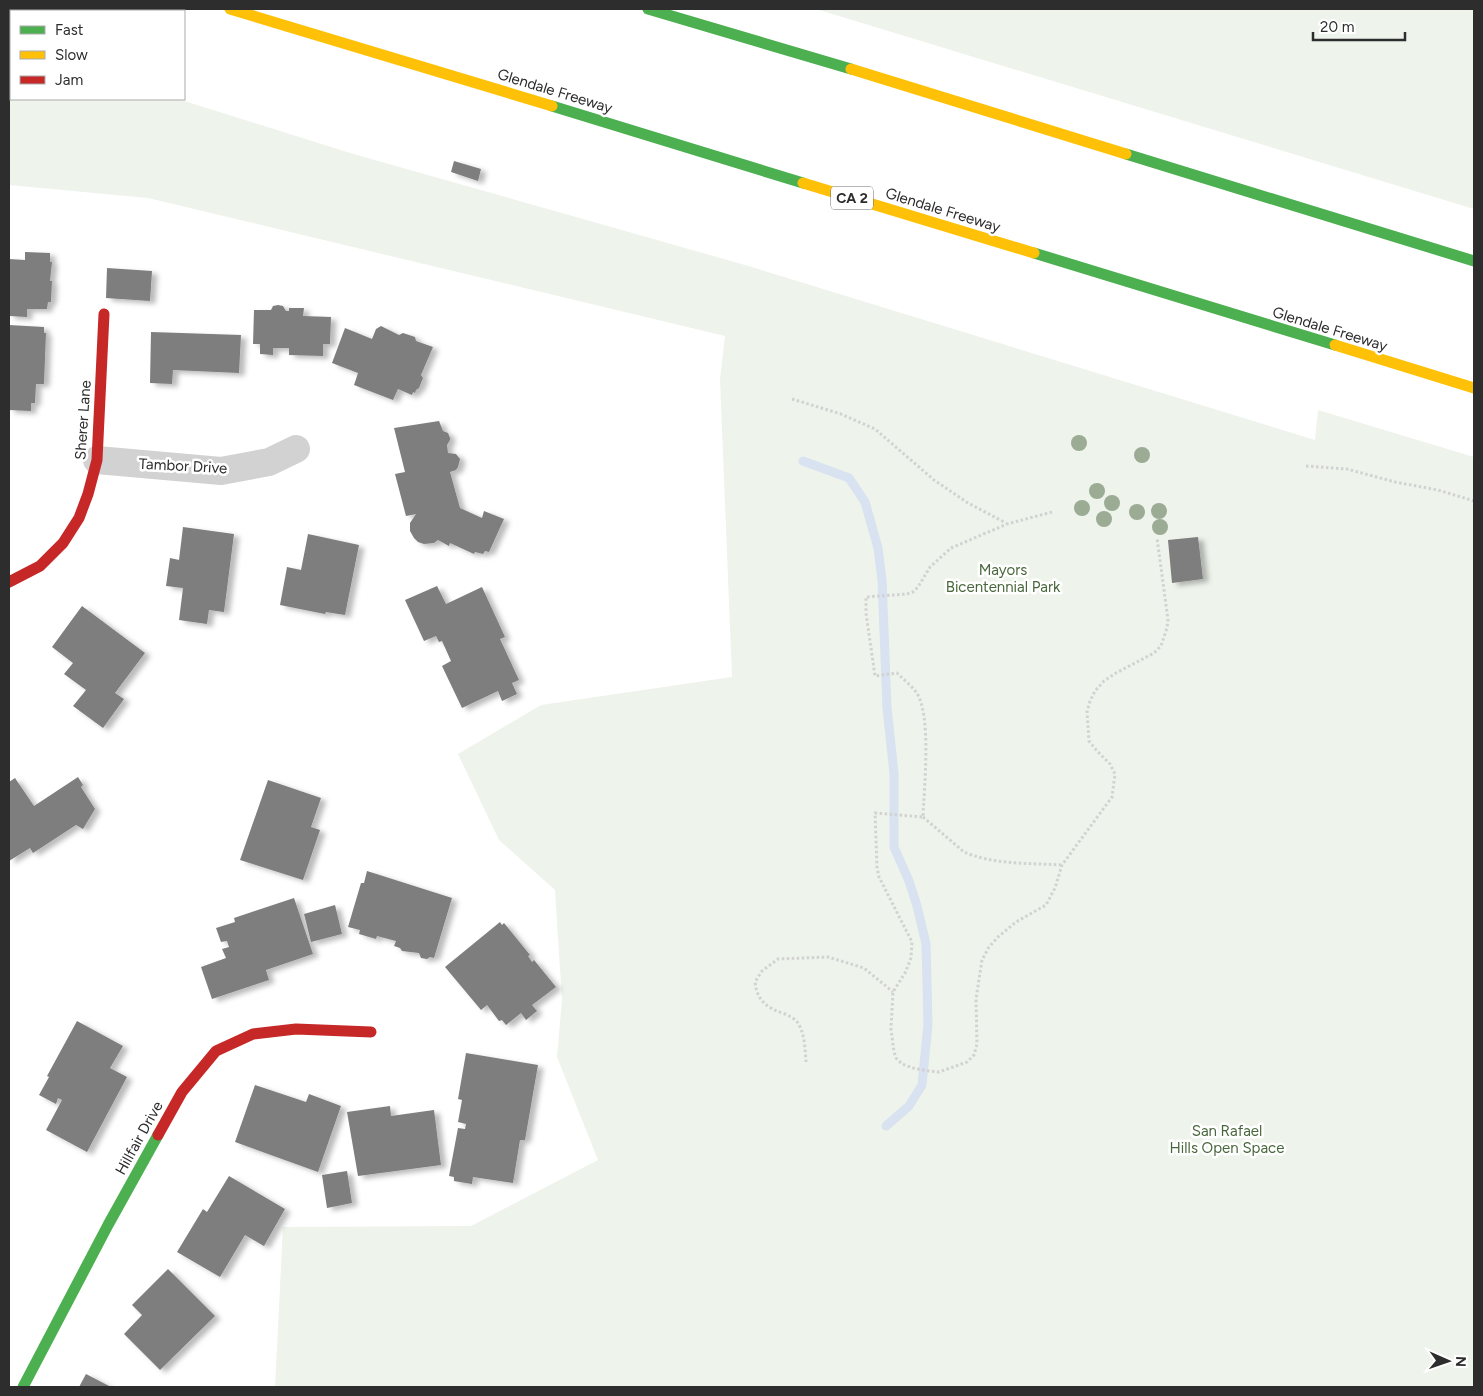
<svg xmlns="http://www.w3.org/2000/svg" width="1483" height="1396" font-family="Figtree,sans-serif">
<defs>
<filter id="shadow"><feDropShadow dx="5.5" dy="3" stdDeviation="2.5" flood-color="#0004"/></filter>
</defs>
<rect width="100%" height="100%" fill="#fff"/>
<!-- green -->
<g fill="#eef3eb">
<path d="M 816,9 L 1474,9 L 1474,209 Z"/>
<path d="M 9,62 L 11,62 L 11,99 L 178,99 L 350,153 L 745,265 L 1315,440 L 1318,410 L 1474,457 L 1474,1387 L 275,1387 L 283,1227 L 471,1226 L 598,1160 L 557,1057 L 562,1000 L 555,890 L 499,840 L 458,754 L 541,705 L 732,677 L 720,379 L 725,336 L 148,198 L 9,185 Z"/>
</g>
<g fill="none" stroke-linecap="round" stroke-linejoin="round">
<!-- stream -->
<path stroke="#d8e2f0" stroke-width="9" d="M 803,461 L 849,478 L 865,502 L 878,548 L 882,580 L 887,708 L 894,773 L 894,847 L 909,881 L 917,906 L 926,944 L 928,1024 L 922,1085 L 909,1106 L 886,1126"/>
</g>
<!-- building -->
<g fill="#7e7e7e" filter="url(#shadow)">
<path d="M 454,161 L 481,169 L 478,181 L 451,172 Z"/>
<path d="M 25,252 L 50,253 L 50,262 L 52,262 L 50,281 L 52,281 L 51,302 L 48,302 L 47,309 L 27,309 L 27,317 L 9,316 L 9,259 L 25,260 Z"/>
<path d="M 107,268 L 152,271 L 150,301 L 106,298 Z"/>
<path d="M 278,305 L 283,306 L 286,311 L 289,311 L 289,308 L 304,308 L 303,316 L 331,317 L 330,344 L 323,344 L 323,356 L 289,355 L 289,348 L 273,348 L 273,355 L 260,354 L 260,344 L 253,344 L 254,310 L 271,310 L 273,306 Z"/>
<path d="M 9,325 L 44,327 L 44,333 L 46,333 L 44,384 L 36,384 L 35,403 L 31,403 L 31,411 L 9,410 Z"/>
<path d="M 381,326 L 399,335 L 403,333 L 415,337 L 416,341 L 433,347 L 421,375 L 423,378 L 419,388 L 416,390 L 415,393 L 413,392 L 412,395 L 398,389 L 393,400 L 354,385 L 358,373 L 332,363 L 345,328 L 372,339 L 376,329 Z"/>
<path d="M 151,332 L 241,335 L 239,373 L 173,370 L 172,384 L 150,383 Z"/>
<path d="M 439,421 L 443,431 L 448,433 L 450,438 L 450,440 L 447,445 L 448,453 L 456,454 L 460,459 L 458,467 L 456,470 L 450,472 L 460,508 L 482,518 L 484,511 L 504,519 L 489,552 L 485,551 L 483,554 L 475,552 L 474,554 L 450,543 L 449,546 L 438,540 L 434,543 L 424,544 L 418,542 L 414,538 L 410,531 L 410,523 L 416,514 L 406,516 L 395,474 L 405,472 L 394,428 Z"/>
<path d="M 183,527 L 234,534 L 224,612 L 209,610 L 207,624 L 179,620 L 183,588 L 166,586 L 170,558 L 179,560 Z"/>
<path d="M 308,534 L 359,545 L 345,615 L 326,612 L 325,614 L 280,605 L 287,567 L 301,570 Z"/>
<path d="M 1198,537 L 1203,579 L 1172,583 L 1168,540 Z"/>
<path d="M 437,586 L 446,604 L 482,587 L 505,637 L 500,639 L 519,680 L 512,683 L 517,694 L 502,701 L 498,691 L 462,708 L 442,666 L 451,661 L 442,641 L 439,642 L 436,636 L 424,641 L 405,600 Z"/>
<path d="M 82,606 L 145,653 L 115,693 L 124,699 L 103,728 L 73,706 L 86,690 L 64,674 L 73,663 L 52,647 Z"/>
<path d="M 78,777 L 83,785 L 81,787 L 95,809 L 83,829 L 76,825 L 33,853 L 30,848 L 9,861 L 9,782 L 15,778 L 34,806 Z"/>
<path d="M 268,780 L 321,798 L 311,827 L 320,830 L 303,880 L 240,860 Z"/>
<path d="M 367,871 L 452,898 L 434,958 L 430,957 L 427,959 L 421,958 L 419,953 L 402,951 L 400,948 L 394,946 L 396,941 L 377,936 L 376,939 L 359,934 L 360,930 L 348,927 L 361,883 L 364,883 Z"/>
<path d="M 294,898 L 313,954 L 266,970 L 269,980 L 212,999 L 201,967 L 226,958 L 222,949 L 229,947 L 227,941 L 221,942 L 216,928 L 235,922 L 234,918 Z"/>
<path d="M 335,905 L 342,934 L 311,942 L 304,914 Z"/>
<path d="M 500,922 L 502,925 L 504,923 L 530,955 L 528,956 L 532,962 L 534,960 L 556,987 L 532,1005 L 537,1011 L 526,1020 L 521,1013 L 506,1025 L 502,1020 L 499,1021 L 487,1005 L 481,1010 L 445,967 Z"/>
<path d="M 77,1021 L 123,1046 L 110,1068 L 127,1077 L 87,1152 L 46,1130 L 62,1100 L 58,1098 L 56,1104 L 39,1095 L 49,1077 L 47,1076 Z"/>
<path d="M 466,1053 L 538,1065 L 525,1140 L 520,1140 L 513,1183 L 473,1177 L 472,1184 L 454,1181 L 454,1177 L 449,1176 L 458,1128 L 465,1129 L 466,1124 L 458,1122 L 462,1100 L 458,1099 Z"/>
<path d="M 255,1085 L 306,1102 L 309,1094 L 341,1106 L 318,1172 L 235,1142 Z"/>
<path d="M 390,1106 L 391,1116 L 434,1110 L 441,1165 L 358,1176 L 347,1112 Z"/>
<path d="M 347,1171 L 352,1203 L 327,1208 L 322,1175 Z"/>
<path d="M 229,1176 L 285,1209 L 264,1246 L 245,1235 L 220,1277 L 177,1252 L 203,1209 L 207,1212 Z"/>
<path d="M 168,1269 L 215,1316 L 160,1370 L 124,1334 L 142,1315 L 132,1305 Z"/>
<path d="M 86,1374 L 111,1387 L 79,1387 Z"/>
</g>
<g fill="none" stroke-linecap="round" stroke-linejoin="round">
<!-- path -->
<g stroke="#d2d2d2" stroke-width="3" stroke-dasharray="2.5 2.5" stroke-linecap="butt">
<path d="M 792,399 L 841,414 L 875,429 L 934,480 L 968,503 L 1006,523"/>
<path d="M 1306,466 L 1347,469 L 1395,482 L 1438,490 L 1474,501"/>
<path d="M 1052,512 L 1007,524 L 951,548 L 930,567 L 918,587 L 913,592 L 907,594 L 866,597 L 866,613 L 875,676 L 897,673 C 903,679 911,685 916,692 C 932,714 924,788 923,817 L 875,813 L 877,867 L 879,877 L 912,942 L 911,958 L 905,973 L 893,992 L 891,1029 L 894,1052 L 896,1058 L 902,1064 L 913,1068 L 929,1071 L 939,1072 L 967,1062 L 974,1055 L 977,1044 L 976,999 L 982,960 L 989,947 L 998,937 L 1016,922 L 1046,905 L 1055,888 L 1062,865 L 1112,797 L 1115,774 L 1110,764 L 1097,751 L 1089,741 L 1087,712 L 1090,701 L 1095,691 L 1104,681 L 1116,673 L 1154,653 L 1161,646 L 1167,628 L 1168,620 L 1157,538"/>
<path d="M 923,817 L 964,852 C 994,865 1030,863 1062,865"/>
<path d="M 806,1062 C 805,1050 805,1034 798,1023 C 795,1019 790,1016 785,1014 C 767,1008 757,1001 755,982 L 762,971 L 778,959 L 828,957 L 864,968 L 893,992"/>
</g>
<!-- street -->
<path stroke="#d2d2d2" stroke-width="28" d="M 97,460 L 221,471 L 269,462 L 296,449"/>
<!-- fast -->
<g stroke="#4caf50" stroke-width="11">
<path d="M 648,9 L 851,69"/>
<path d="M 552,106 L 803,183"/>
<path d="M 1126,154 L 1474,261"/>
<path d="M 1034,253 L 1335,345"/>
<path d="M 23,1387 L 108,1225 L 158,1135"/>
</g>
<!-- slow -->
<g stroke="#ffc107" stroke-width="11">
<path d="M 230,9 L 552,106"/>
<path d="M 851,69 L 1126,154"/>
<path d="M 803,183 L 1034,253"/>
<path d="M 1335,345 L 1474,388"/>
</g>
<!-- jam -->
<g stroke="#c62828" stroke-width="11">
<path d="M 9,582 L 40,566 L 63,543 L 79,518 L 88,494 L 97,460 L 104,314"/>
<path d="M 158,1135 L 182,1092 L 216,1051 L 253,1034 L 296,1029 L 371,1032"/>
</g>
</g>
<!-- trees -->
<g fill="#9bab94">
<circle cx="1079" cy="443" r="8"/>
<circle cx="1142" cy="455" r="8"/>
<circle cx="1097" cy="491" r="8"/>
<circle cx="1112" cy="503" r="8"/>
<circle cx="1082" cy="508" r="8"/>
<circle cx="1159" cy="511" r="8"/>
<circle cx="1137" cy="512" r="8"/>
<circle cx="1104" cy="519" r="8"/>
<circle cx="1160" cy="527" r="8"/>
</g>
<g text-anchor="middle" stroke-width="5" stroke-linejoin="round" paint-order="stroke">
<!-- shield labels -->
<rect fill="#fff" stroke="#6c6c6c" stroke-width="1" x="831" y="186.5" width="42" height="23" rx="4"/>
<g font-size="14" font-weight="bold" fill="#2d2d2d">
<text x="852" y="203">CA 2</text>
</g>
<!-- street labels -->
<g font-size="15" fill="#2d2d2d" stroke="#fff">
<text transform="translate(555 91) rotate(17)" y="5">Glendale Freeway</text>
<text transform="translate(943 210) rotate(17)" y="5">Glendale Freeway</text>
<text transform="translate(1330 329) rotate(17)" y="5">Glendale Freeway</text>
<text transform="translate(83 420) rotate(-86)" y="5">Sherer Lane</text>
<text transform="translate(183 466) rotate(3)" y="5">Tambor Drive</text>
<text transform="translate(139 1138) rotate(-61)" y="5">Hillfair Drive</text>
</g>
<!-- park labels -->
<g font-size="15" fill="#49673c" stroke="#fff">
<text x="1003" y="575">Mayors<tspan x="1003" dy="17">Bicentennial Park</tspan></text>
<text x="1227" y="1136">San Rafael<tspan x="1227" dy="17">Hills Open Space</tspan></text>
</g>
</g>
<!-- border -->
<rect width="1483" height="1396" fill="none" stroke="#2d2d2d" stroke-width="20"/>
<!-- legend -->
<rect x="10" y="10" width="175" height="90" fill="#ffffff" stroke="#ababab"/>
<rect x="20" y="26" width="25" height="8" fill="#4caf50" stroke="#ababab"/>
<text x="55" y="35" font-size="15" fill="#2d2d2d">Fast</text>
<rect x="20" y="51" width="25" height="8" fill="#ffc107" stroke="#ababab"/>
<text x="55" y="60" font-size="15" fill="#2d2d2d">Slow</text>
<rect x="20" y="76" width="25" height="8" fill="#c62828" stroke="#ababab"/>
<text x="55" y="85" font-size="15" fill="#2d2d2d">Jam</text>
<!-- north arrow -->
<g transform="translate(1448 1361) rotate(92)" stroke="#ffffff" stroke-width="4" paint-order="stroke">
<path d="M0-4L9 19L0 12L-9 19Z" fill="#2d2d2d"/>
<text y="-8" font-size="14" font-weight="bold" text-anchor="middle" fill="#2d2d2d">N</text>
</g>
<!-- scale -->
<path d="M1313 32v8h92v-8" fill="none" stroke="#2d2d2d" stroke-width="2.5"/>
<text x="1320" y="32" font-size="15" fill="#2d2d2d" stroke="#ffffff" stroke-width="4" paint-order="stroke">20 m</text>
</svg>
